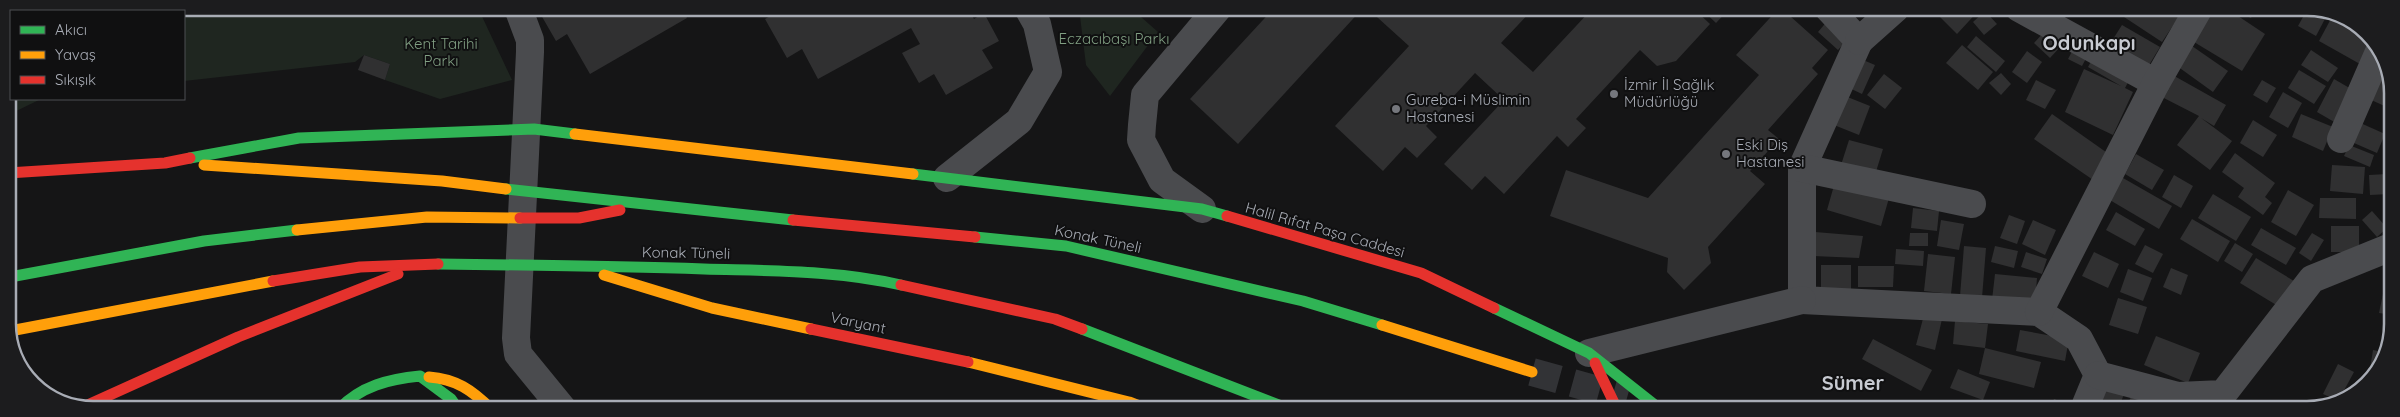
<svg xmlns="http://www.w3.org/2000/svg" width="2400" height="417" font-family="Quicksand,sans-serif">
<rect width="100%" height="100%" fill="#151516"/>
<!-- green -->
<g fill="#1f2620">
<path d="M 93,8 L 478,8 L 512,80 L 440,99 L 385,80 L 390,64 L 364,55 L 355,62 L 184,81 L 184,11 L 74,11 Z"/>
<path d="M 1079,8 L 1149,8 L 1141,17 L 1158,32 L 1110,96 L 1086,65 Z"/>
<path d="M 11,74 L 11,99 L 41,99 L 8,115 L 8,93 Z"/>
</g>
<!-- building -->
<g fill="#303031">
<path d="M 537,8 L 681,8 L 687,18 L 590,74 L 567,34 L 556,41 Z"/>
<path d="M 785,8 L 971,8 L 968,9 L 974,19 L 984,13 L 999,41 L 982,50 L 993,68 L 946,95 L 934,74 L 919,83 L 902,53 L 920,44 L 911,28 L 818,79 L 802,49 L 787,58 L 765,19 Z"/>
<path d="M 1274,8 L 1363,8 L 1238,144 L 1190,99 Z"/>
<path d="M 1367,8 L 1534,8 L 1501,43 L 1533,72 L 1591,10 L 1589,8 L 1693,8 L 1710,24 L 1676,61 L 1657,66 L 1640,50 L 1576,119 L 1586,128 L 1568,147 L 1557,136 L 1504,194 L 1485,176 L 1472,190 L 1444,164 L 1504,100 L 1475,73 L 1426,126 L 1437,137 L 1417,158 L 1405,147 L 1383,171 L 1335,126 L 1409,46 Z"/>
<path d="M 1700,8 L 1730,8 L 1716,23 Z"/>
<path d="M 1779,8 L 1781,8 L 1828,50 L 1812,68 L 1818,74 L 1768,130 L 1779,139 L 1750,171 L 1765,184 L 1708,247 L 1711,263 L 1684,290 L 1667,272 L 1668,258 L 1550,216 L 1566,170 L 1648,198 L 1759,75 L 1736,55 Z"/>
<path d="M 1931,8 L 1981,8 L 1957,34 Z"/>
<path d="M 2126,8 L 2170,8 L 2180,15 L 2162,42 L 2121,15 Z"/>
<path d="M 2209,8 L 2226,8 L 2265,34 L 2242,71 L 2189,39 Z"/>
<path d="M 2230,8 L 2256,8 L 2251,18 Z"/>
<path d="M 2308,8 L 2315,8 L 2327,15 L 2316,36 L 2298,26 Z"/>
<path d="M 1985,11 L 1997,24 L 1984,35 L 1973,22 Z"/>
<path d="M 2333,15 L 2364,29 L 2372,43 L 2360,64 L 2319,41 Z"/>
<path d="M 1829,19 L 1849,38 L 1838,50 L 1818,32 Z"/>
<path d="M 2122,25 L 2160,47 L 2146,70 L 2108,47 Z"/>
<path d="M 2045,31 L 2061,46 L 2050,58 L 2034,43 Z"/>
<path d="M 1976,36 L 2005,61 L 1996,72 L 1967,47 Z"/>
<path d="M 1962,45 L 1993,72 L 1978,90 L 1946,63 Z"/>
<path d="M 2075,46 L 2089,53 L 2082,66 L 2068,59 Z"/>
<path d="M 2192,46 L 2228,71 L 2213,92 L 2177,66 Z"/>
<path d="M 2311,50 L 2338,68 L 2328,82 L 2301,65 Z"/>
<path d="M 2027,51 L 2042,62 L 2027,83 L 2012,72 Z"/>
<path d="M 2095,54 L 2132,75 L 2125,88 L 2133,92 L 2113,135 L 2065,112 L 2084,69 L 2121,86 L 2088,67 Z"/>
<path d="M 364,55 L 390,64 L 385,80 L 358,70 Z"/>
<path d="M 1856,57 L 1875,65 L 1862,94 L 1843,85 Z"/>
<path d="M 2385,65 L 2391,76 L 2391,103 L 2389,108 L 2369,99 Z"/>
<path d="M 2299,70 L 2326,86 L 2314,104 L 2288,88 Z"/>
<path d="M 2001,73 L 2011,84 L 2001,95 L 1989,83 Z"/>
<path d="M 2169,73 L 2226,105 L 2214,126 L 2201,118 L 2232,141 L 2210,170 L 2177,145 L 2199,116 L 2158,95 Z"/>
<path d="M 1884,74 L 1902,88 L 1885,109 L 1867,95 Z"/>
<path d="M 2334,79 L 2353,90 L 2336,123 L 2317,112 Z"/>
<path d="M 2036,80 L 2056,90 L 2045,109 L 2026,100 Z"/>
<path d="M 2262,80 L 2276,88 L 2267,103 L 2253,95 Z"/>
<path d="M 2283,92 L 2302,103 L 2288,128 L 2269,117 Z"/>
<path d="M 1845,96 L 1870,106 L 1859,135 L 1834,125 Z"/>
<path d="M 2052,114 L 2113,157 L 2096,182 L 2034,139 Z"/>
<path d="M 2301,114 L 2333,127 L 2323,151 L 2292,137 Z"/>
<path d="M 2253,120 L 2277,135 L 2263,157 L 2240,143 Z"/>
<path d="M 2356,121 L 2385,134 L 2377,153 L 2347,140 Z"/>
<path d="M 1849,140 L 1883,149 L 1875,175 L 1841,165 Z"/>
<path d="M 2349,145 L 2374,155 L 2370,167 L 2344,156 Z"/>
<path d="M 2235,153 L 2275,183 L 2265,197 L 2272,203 L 2263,215 L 2238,197 L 2244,188 L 2222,172 Z"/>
<path d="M 2136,154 L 2164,170 L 2152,190 L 2125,174 Z"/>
<path d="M 2332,165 L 2365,167 L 2363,194 L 2330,191 Z"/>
<path d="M 2116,174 L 2172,206 L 2159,229 L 2103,196 Z"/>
<path d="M 2387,174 L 2389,194 L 2370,195 L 2369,175 Z"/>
<path d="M 2174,175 L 2193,186 L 2181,208 L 2162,197 Z"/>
<path d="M 1835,182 L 1889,198 L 1881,226 L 1827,210 Z"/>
<path d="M 2288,190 L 2314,205 L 2296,236 L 2271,222 Z"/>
<path d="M 2213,194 L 2251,217 L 2236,241 L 2198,218 Z"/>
<path d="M 2320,198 L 2356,198 L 2356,219 L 2319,218 Z"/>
<path d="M 1913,208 L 1939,211 L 1937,231 L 1911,228 Z"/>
<path d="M 2372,211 L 2387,228 L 2377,237 L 2362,220 Z"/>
<path d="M 2116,212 L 2145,229 L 2135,246 L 2106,230 Z"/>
<path d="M 2009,215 L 2025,221 L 2017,244 L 2000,238 Z"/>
<path d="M 2192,219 L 2230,241 L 2218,262 L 2180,239 Z"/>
<path d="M 1941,220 L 1964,224 L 1959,250 L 1937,246 Z"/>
<path d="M 2033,220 L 2056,230 L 2045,255 L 2022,244 Z"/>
<rect x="2331" y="226" width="28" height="26"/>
<path d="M 2261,228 L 2296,248 L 2286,265 L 2251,245 Z"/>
<path d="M 1815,232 L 1863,236 L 1859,258 L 1813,256 Z"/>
<path d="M 1910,233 L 1928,233 L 1928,246 L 1909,246 Z"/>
<path d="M 2312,233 L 2324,240 L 2311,261 L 2299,253 Z"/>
<path d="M 2235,243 L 2253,254 L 2242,272 L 2224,261 Z"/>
<path d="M 2145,245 L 2163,254 L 2153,273 L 2135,264 Z"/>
<path d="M 1964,246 L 1986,248 L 1982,298 L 1960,296 Z"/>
<path d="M 1995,246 L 2018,251 L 2014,268 L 1991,262 Z"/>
<path d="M 1896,249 L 1924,251 L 1923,266 L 1895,264 Z"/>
<path d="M 2026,252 L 2047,259 L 2042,274 L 2021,267 Z"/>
<path d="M 2094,252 L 2119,264 L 2108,288 L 2082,276 Z"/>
<path d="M 1928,254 L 1955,257 L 1951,294 L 1924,291 Z"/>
<path d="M 2256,258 L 2294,281 L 2278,306 L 2240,283 Z"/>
<path d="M 1821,265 L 1851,265 L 1851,293 L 1821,292 Z"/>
<path d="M 1858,266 L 1894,266 L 1893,287 L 1858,287 Z"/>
<path d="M 2171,268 L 2188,275 L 2181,295 L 2163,287 Z"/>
<path d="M 2128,269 L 2152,278 L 2143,301 L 2120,292 Z"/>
<path d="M 1995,274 L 2037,278 L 2035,303 L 1992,300 Z"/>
<path d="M 2384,289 L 2392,291 L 2392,315 L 2379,313 Z"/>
<path d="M 2118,298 L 2147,307 L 2138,334 L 2109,325 Z"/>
<path d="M 1924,315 L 1942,319 L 1935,350 L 1916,345 Z"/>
<path d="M 1955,321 L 1988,324 L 1985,348 L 1953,344 Z"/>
<path d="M 2020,330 L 2069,339 L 2065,361 L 2016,351 Z"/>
<path d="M 2156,336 L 2200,353 L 2188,383 L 2144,365 Z"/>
<path d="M 1873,339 L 1932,370 L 1921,391 L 1862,359 Z"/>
<path d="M 1985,348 L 2041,362 L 2034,388 L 1979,374 Z"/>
<path d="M 2373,350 L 2383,352 L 2373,370 L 2370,369 Z"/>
<path d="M 2338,364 L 2354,372 L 2341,396 L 2334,399 L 2323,394 Z"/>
<path d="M 1958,369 L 1990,382 L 1983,400 L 1950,388 Z"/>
<path d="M 2105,385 L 2125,392 L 2118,409 L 2095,409 Z"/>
<path d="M 2135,389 L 2166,404 L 2164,409 L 2125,409 Z"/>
<path d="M 2054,399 L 2081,409 L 2050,409 Z"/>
<path d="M 2240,402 L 2262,409 L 2237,409 Z"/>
</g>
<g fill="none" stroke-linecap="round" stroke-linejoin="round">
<!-- primary-tunnel -->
<path stroke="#323336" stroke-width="28" stroke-dasharray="28 14" stroke-linecap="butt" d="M 1532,372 L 1627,398"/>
<!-- street -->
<g stroke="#4a4b4e" stroke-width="28">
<path d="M 518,8 L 530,40 L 530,52 L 516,338 L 518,354 L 563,409"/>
<path d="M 1828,8 L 1859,41 L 1802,168 L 1802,300 L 2039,312 L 2079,339 L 2098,375 L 2084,409"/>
<path d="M 2019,8 L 2156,83"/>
<path d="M 1859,41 L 1896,8"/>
<path d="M 2341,139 L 2378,54"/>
<path d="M 1802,168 L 1972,204"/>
<path d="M 947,178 L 1019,121 L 1048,72 L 1037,24 L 1028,8"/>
<path d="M 1202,209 L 1162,180 L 1141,140 L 1142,125 L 1145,95 L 1218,8"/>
<path d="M 2039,312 L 2156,83 L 2199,8"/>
<path d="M 1589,353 L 1802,300"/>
<path d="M 2098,375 L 2178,396 L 2223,394 L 2312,279 L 2391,247"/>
</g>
<!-- fast -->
<g stroke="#30b455" stroke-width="11">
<path d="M 190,158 L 299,138 L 534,129 L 575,134"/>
<path d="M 913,174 L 1202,209 L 1227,216"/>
<path d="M 506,189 L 793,220"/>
<path d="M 975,237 L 1066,246 L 1303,301 L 1382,325"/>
<path d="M 438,264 C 527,265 615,266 704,269 C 770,271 837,270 901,285"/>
<path d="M 10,277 L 204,241 L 297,230"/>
<path d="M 1494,308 L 1589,353 L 1660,409"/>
<path d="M 1082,329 L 1289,409"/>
<path d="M 339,409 C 361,386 389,379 420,376 L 451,399 L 458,409"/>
</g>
<!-- slow -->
<g stroke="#ff9f0a" stroke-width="11">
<path d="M 575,134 L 913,174"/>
<path d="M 204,165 L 442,181 L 506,189"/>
<path d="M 297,230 L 427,217 L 520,218"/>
<path d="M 604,275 L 712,308 L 811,329"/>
<path d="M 1382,325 L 1532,372"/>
<path d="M 10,331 L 273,281"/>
<path d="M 968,362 L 1129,402 L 1147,409"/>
<path d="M 429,377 C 456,379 472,390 491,409"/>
</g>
<!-- jam -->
<g stroke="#e5322d" stroke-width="11">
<path d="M 8,173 L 165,163 L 190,158"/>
<path d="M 1227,216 L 1421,273 L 1494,308"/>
<path d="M 520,218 L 579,218 L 620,210"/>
<path d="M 793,220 L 975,237"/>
<path d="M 273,281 L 360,267 L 438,264"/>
<path d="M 901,285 L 1055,319 L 1082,329"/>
<path d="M 811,329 L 968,362"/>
<path d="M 1595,363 L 1617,409"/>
<path d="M 81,408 L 238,337 L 398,274"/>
</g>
</g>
<!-- markers -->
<g fill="#75777d" stroke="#101011" stroke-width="2">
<circle cx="1614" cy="94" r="5"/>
<circle cx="1396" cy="109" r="5"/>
<circle cx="1726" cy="154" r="5"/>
</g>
<g text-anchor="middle" stroke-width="4" stroke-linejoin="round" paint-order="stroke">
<!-- park labels -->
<g font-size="15" fill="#819f83" stroke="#101011">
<text x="1114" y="44">Eczacıbaşı Parkı</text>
<text x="441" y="49">Kent Tarihi<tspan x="441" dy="17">Parkı</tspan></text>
</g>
<!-- poi labels -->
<g font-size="15" fill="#a8acb5" stroke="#101011" text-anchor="start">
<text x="1624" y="90">İzmir İl Sağlık<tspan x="1624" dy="17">Müdürlüğü</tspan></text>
<text x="1406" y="105">Gureba-i Müslimin<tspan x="1406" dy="17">Hastanesi</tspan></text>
<text x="1736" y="150">Eski Diş<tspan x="1736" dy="17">Hastanesi</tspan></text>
</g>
<!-- street labels -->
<g font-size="15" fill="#a8acb5" stroke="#101011">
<text transform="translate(1325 230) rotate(16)" y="5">Halil Rıfat Paşa Caddesi</text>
<text transform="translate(1098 239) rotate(12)" y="5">Konak Tüneli</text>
<text transform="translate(686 253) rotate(1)" y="5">Konak Tüneli</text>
<text transform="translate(858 323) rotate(12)" y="5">Varyant</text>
</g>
<!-- district labels -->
<g font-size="20" font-weight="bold" fill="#c8cbd2" stroke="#101011">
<text x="2089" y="50">Odunkapı</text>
<text x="1853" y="390">Sümer</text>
</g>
</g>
<!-- crop -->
<path d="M0 0H2400V417H0ZM93 16H2307A77 77 0 0 1 2384 93V324A77 77 0 0 1 2307 401H93A77 77 0 0 1 16 324V93A77 77 0 0 1 93 16Z" fill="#1c1c1e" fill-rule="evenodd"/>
<path fill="none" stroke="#a8acb5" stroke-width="2.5" d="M93 16H2307A77 77 0 0 1 2384 93V324A77 77 0 0 1 2307 401H93A77 77 0 0 1 16 324V93A77 77 0 0 1 93 16Z"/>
<!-- legend -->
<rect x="10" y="10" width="175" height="90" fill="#101011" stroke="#4d4e53"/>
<rect x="20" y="26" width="25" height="8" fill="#30b455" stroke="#4d4e53"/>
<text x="55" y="35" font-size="15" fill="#a8acb5">Akıcı</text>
<rect x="20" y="51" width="25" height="8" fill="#ff9f0a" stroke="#4d4e53"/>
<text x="55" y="60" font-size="15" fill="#a8acb5">Yavaş</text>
<rect x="20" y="76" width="25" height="8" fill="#e5322d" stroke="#4d4e53"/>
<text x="55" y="85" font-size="15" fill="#a8acb5">Sıkışık</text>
</svg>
